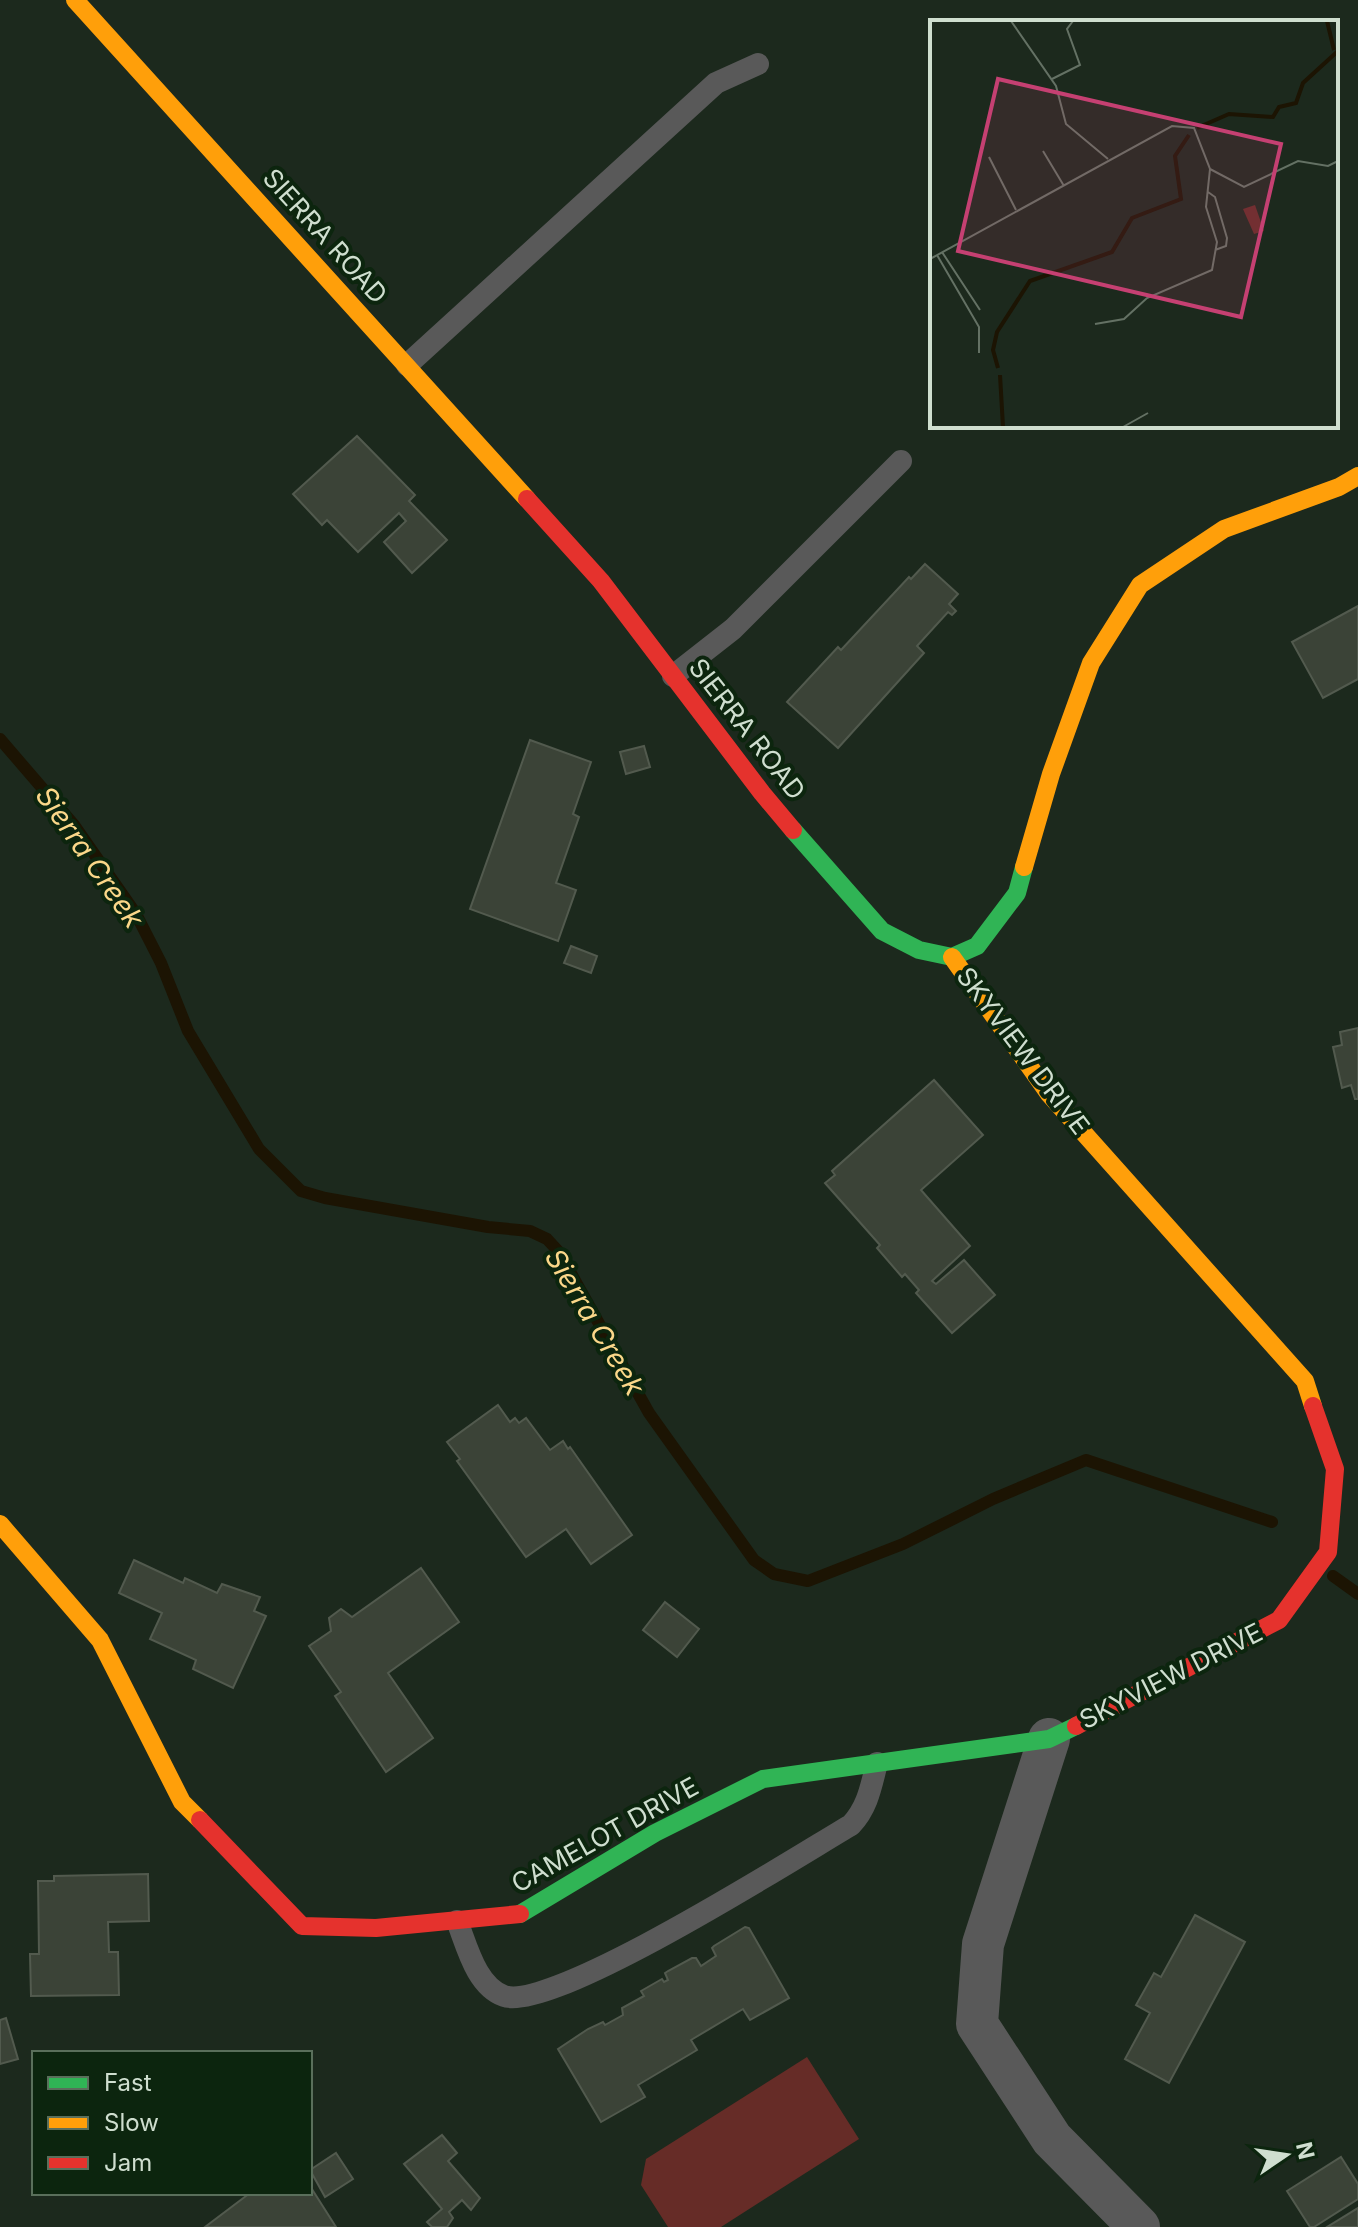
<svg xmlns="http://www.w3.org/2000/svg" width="1358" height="2227" font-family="Inter,sans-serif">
<rect width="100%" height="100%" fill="#1c291d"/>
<!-- green -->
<path fill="#662c27" d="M 807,2057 L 859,2139 L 721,2227 L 668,2227 L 641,2185 L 646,2159 Z"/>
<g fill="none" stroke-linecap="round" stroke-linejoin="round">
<!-- stream -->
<g stroke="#1c1403" stroke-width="12">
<path d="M 0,739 L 74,825 L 136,914 L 161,963 L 188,1031 L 259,1149 L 301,1191 L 325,1198 L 488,1227 L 530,1231 L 547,1239 L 559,1252 L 649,1413 L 754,1560 L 774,1574 L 808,1581 L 903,1544 L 993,1499 L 1086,1460 L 1272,1522"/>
<path d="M 1333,1576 L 1358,1594"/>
</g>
</g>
<!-- building -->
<g fill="#3b4337" stroke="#525a4e" stroke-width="2">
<path d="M 357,436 L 415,495 L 409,501 L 447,540 L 412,573 L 384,542 L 406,521 L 399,513 L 358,552 L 327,520 L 322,525 L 293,494 Z"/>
<path d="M 925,564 L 958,594 L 949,604 L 956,611 L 952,615 L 948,612 L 917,646 L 924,653 L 838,748 L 787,702 L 838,647 L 841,650 L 909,577 L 911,579 Z"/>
<path d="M 1358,606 L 1358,679 L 1323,698 L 1292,642 Z"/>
<path d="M 530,740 L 591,762 L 573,814 L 579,817 L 556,883 L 576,890 L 558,941 L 470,909 Z"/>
<path d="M 644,746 L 650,767 L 626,774 L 620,752 Z"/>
<path d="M 571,946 L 597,956 L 591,973 L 564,963 Z"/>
<path d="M 1358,1028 L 1358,1099 L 1355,1099 L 1351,1085 L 1342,1088 L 1333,1047 L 1342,1045 L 1340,1032 Z"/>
<path d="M 934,1080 L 983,1135 L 921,1190 L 970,1246 L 932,1281 L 936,1284 L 964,1260 L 995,1295 L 952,1333 L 916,1293 L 919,1290 L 905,1274 L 902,1277 L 877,1248 L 880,1245 L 825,1183 L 835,1175 L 832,1171 Z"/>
<path d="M 498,1405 L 510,1422 L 515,1418 L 519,1423 L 526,1418 L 550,1450 L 563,1441 L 568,1449 L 570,1447 L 632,1535 L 591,1564 L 566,1529 L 526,1557 L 457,1461 L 460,1459 L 447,1442 Z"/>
<path d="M 134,1560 L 183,1583 L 185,1578 L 217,1593 L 222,1584 L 260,1597 L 254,1611 L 266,1616 L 233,1688 L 193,1669 L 196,1660 L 150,1639 L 162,1613 L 119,1593 Z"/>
<path d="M 421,1568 L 459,1622 L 388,1673 L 433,1738 L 386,1772 L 335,1696 L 341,1692 L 309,1646 L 331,1631 L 329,1618 L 341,1609 L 352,1617 Z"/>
<path d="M 665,1602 L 699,1629 L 677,1657 L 643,1630 Z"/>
<path d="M 148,1874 L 149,1921 L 108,1922 L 109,1952 L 118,1952 L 119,1995 L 31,1996 L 30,1954 L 39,1954 L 38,1881 L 54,1881 L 54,1876 Z"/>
<path d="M 1195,1915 L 1245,1942 L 1169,2083 L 1125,2059 L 1150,2013 L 1136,2005 L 1154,1973 L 1161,1977 Z"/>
<path d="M 745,1927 L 749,1928 L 789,1998 L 750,2020 L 743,2009 L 691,2040 L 697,2050 L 638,2085 L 645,2097 L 601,2122 L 558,2049 L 588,2029 L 603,2022 L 605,2025 L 623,2015 L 622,2008 L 644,1996 L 641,1991 L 662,1979 L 664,1982 L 668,1980 L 665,1973 L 668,1971 L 692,1958 L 696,1958 L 701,1966 L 716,1956 L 712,1948 L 714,1946 Z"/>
<path d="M 6,2018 L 18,2059 L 0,2064 L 0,2020 Z"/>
<path d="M 442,2135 L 457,2153 L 448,2161 L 480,2198 L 471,2210 L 462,2200 L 449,2212 L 453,2218 L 447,2227 L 432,2227 L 427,2222 L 442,2209 L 404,2164 Z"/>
<path d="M 336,2153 L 353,2179 L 325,2197 L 310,2170 Z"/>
<path d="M 1341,2157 L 1358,2184 L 1358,2199 L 1314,2227 L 1310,2227 L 1287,2191 Z"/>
<path d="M 310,2186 L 336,2227 L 205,2227 L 250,2193 L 310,2193 Z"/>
<path d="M 1358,2208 L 1358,2227 L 1327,2227 Z"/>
</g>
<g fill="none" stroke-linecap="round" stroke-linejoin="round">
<!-- lane -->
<g stroke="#595959" stroke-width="22">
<path d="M 407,365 L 716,83 L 758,64"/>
<path d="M 673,676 L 733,629 L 901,461"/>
<path d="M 457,1921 C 467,1946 476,1986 504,1996 C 552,2013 798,1856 851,1825 C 868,1807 871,1786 877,1763"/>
</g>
<!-- street -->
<path stroke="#595959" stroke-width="42" d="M 1049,1739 L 983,1944 L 977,2024 L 1052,2139 L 1139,2227"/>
<!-- fast -->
<g stroke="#30b455" stroke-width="18">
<path d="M 793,830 L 882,931 L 919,950 L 952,957 L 977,946 L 1017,893 L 1024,867"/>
<path d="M 520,1914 L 655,1833 L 763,1779 L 1049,1739 L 1076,1726"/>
</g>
<!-- slow -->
<g stroke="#ff9f0a" stroke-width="18">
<path d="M 75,0 L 527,499"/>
<path d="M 1024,867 L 1051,774 L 1091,663 L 1140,585 L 1224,529 L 1339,487 L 1358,476"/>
<path d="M 952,957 L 1049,1094 L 1305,1381 L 1313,1406"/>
<path d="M 0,1524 L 100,1640 L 182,1802 L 200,1820"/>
</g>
<!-- jam -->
<g stroke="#e5322d" stroke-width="18">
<path d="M 527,499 L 601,581 L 762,793 L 793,830"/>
<path d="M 1076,1726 L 1279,1620 L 1328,1552 L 1335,1469 L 1313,1406"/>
<path d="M 200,1820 L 302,1926 L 376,1928 L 520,1914"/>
</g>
</g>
<g text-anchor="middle" stroke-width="8" stroke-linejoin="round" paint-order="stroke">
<!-- street labels -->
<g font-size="26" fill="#cfdecf" stroke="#0c250e">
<text transform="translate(325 236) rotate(48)" y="9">SIERRA ROAD</text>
<text transform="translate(747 729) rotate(52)" y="9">SIERRA ROAD</text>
<text transform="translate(1023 1051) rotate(53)" y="9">SKYVIEW DRIVE</text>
<text transform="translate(1171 1676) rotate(-27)" y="9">SKYVIEW DRIVE</text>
<text transform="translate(605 1835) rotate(-29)" y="9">CAMELOT DRIVE</text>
</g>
<!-- water labels -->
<g font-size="28" font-style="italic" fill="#fbd789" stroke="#0c250e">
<text transform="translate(90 857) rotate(55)" y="10">Sierra Creek</text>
<text transform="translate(595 1322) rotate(59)" y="10">Sierra Creek</text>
</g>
</g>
<!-- overview -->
<g transform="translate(930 20)">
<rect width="408" height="408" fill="#1c291d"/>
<path d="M 325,185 L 334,211 L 324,214 L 313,189 Z" fill="#662c27"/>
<path fill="none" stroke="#1c1403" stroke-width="4" d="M 397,1 L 404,30M 267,108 L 299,94 L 343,97 L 349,87 L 366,83 L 373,63 L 408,31M 68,348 L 63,330 L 67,312 L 100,261 L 182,232 L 202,198 L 251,179 L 245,136 L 259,115M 70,355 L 73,407"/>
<path fill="none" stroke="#647164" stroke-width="2" d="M 81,1 L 126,66 L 136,104 L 178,139M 122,59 L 150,45 L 137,9 L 143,1M 113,131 L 134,166M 59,137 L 86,190M 280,149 L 314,167 L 368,141 L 398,146 L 408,141M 278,172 L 285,177 L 297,218 L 296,226 L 285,230M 12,232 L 50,290M 7,235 L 49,307 L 49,333M 0,239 L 242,106 L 264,108 L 280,149 L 276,187 L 287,222 L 282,250 L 217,278 L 194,299 L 165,304M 193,407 L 218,393"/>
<path fill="#c54072" fill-opacity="0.15" stroke="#c54072" stroke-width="4" d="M 68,59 L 351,124 L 311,297 L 28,231 Z"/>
<rect width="408" height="408" fill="none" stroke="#cfdecf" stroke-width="4"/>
</g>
<!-- legend -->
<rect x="32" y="2051" width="280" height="144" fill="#0c250e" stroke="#5a6f5b" stroke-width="2"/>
<rect x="48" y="2077" width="40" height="12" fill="#30b455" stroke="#5a6f5b" stroke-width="2"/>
<text x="104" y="2091" font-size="24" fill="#cfdecf">Fast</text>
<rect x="48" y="2117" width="40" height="12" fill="#ff9f0a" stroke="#5a6f5b" stroke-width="2"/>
<text x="104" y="2131" font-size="24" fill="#cfdecf">Slow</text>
<rect x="48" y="2157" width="40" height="12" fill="#e5322d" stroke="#5a6f5b" stroke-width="2"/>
<text x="104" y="2171" font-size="24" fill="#cfdecf">Jam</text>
<!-- north arrow -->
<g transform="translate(1286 2155) rotate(77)" stroke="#0c250e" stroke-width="6" paint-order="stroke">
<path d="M0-6L14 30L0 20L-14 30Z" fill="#cfdecf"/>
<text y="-12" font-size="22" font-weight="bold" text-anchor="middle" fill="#cfdecf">N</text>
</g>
</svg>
